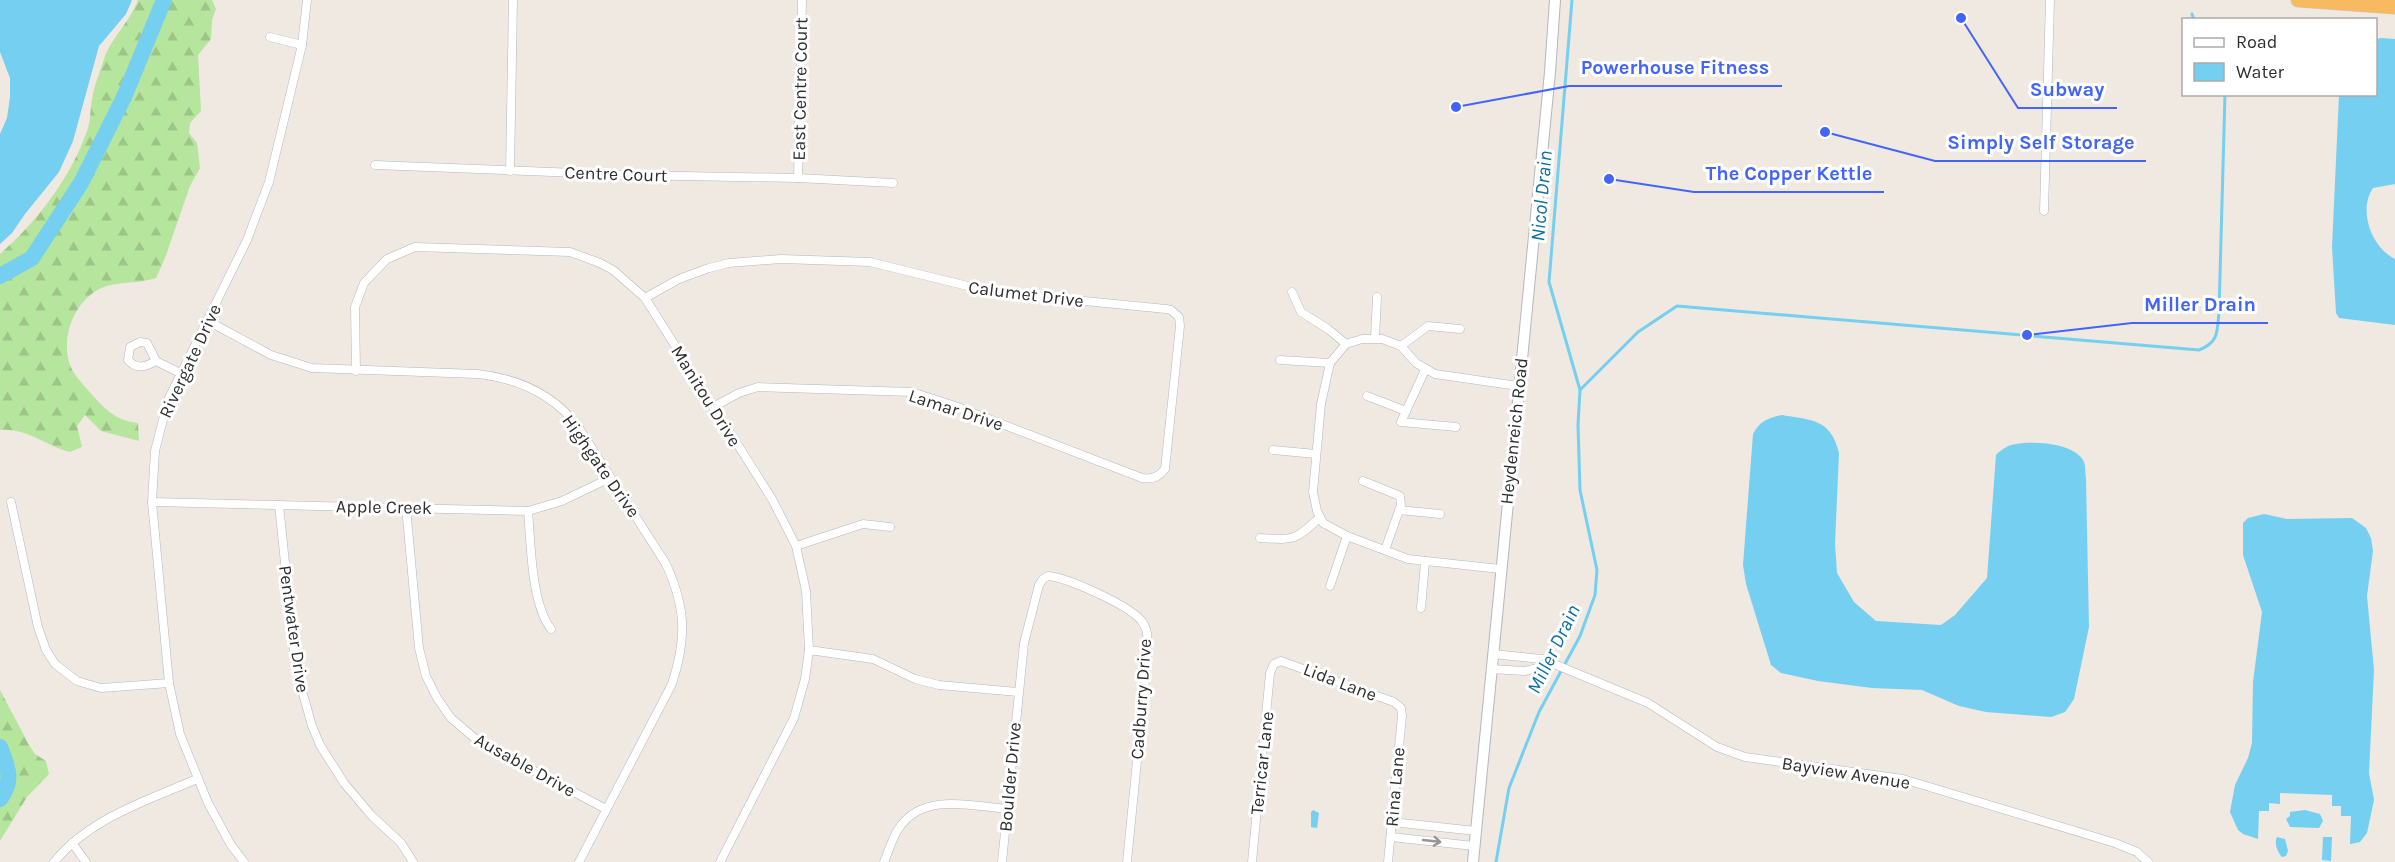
<svg xmlns="http://www.w3.org/2000/svg" width="2395" height="862" font-family="Karla,sans-serif">
<defs>
<pattern id="forest-firs" width="22" height="20" patternUnits="userSpaceOnUse" patternTransform="scale(1.5)"><rect width="22" height="20" fill="#b6e59e"/><path d="M5 1l3.5 6h-7zM16 11l3.5 6h-7z" fill="#9dc588"/></pattern>
</defs>
<rect width="100%" height="100%" fill="#efe9e1"/>
<!-- forest -->
<g fill="url(#forest-firs)">
<path d="M 138,0 L 212,0 L 216,9 L 212,20 L 211,39 L 198,55 L 201,111 L 190,123 L 189,133 L 197,143 L 200,168 L 190,186 L 165,258 L 156,278 C 132,286 107,278 87,298 C 70,314 63,340 69,362 C 72,373 80,381 87,389 C 103,407 113,420 138,423 L 139,441 L 101,431 L 85,415 L 77,426 L 82,447 L 70,452 C 47,446 25,427 0,430 L 0,254 C 37,222 71,177 87,131 C 91,120 90,110 92,99 C 94,86 100,72 104,59 C 111,38 130,22 138,0 Z"/>
<path d="M 0,690 L 29,745 L 35,754 L 46,761 L 49,774 L 27,797 L 0,841 Z"/>
</g>
<!-- water -->
<g fill="#75cff0">
<path d="M 0,0 L 132,0 L 126,14 L 99,46 L 73,141 L 59,172 L 25,214 L 12,233 L 0,244 L 0,134 L 7,118 L 10,97 L 10,78 L 0,52 Z"/>
<path d="M 2382,38 L 2395,39 L 2395,184 L 2373,188 C 2358,210 2371,247 2395,259 L 2395,325 L 2339,318 L 2336,313 L 2332,247 L 2339,95 L 2376,94 L 2376,39 Z"/>
<path d="M 1782,415 C 1812,420 1831,419 1839,453 L 1835,544 L 1837,573 L 1854,602 L 1876,621 L 1941,625 L 1955,615 L 1987,578 L 1996,455 C 2002,449 2008,445 2016,444 C 2035,441 2072,443 2083,460 C 2086,465 2085,473 2086,479 L 2089,627 L 2074,699 L 2065,712 L 2051,717 L 1986,712 L 1959,706 L 1922,690 L 1872,688 L 1818,681 L 1781,673 L 1771,665 L 1746,584 L 1743,565 L 1753,434 C 1760,421 1767,418 1782,415 Z"/>
<path d="M 2264,514 L 2287,519 L 2352,518 L 2366,528 L 2371,538 L 2373,551 L 2367,596 L 2374,670 L 2369,773 L 2374,800 L 2367,833 L 2360,842 L 2350,844 L 2351,816 L 2341,816 L 2341,806 L 2332,806 L 2332,795 L 2280,793 L 2280,804 L 2269,803 L 2269,811 L 2259,811 L 2258,839 L 2243,834 L 2238,830 L 2230,812 L 2235,785 L 2248,758 L 2252,743 L 2253,682 L 2262,612 L 2243,555 L 2243,523 L 2248,518 Z"/>
<path d="M 1313,810 L 1319,813 L 1317,828 L 1311,827 L 1311,812 Z"/>
<path d="M 2305,810 L 2320,814 L 2323,821 L 2319,828 L 2290,827 L 2286,819 L 2290,816 L 2290,812 Z"/>
<path d="M 2277,837 L 2285,839 L 2288,851 L 2286,856 L 2282,857 C 2277,852 2274,842 2277,837 Z"/>
<path d="M 2323,837 L 2332,837 L 2331,861 L 2322,860 Z"/>
</g>
<g fill="none" stroke-linecap="round" stroke-linejoin="round">
<!-- stream -->
<g stroke="#75cff0" stroke-width="3">
<path d="M 2192,14 L 2194,20"/>
<path d="M 1580,390 L 1638,332 L 1677,306 L 2199,350 C 2219,342 2217,332 2219,312 L 2225,94"/>
<path d="M 1496,862 L 1509,788 L 1539,712 L 1580,636 L 1595,595 L 1597,570 L 1580,490 L 1578,425 L 1580,390 L 1549,282 L 1572,0"/>
</g>
<!-- river -->
<g stroke="#75cff0" stroke-width="16">
<path d="M 0,276 L 32,258 L 81,183 L 124,97 L 164,0"/>
<path d="M 0,747 C 8,767 14,781 0,799"/>
</g>
<defs>
<g id="minor">
<path d="M 270,37 L 302,45"/>
<path d="M 375,165 L 627,175 L 798,178 L 893,183"/>
<path d="M 510,171 L 513,0"/>
<path d="M 798,178 L 802,0"/>
<path d="M 2044,211 L 2050,0"/>
<path d="M 1292,292 L 1301,312 L 1328,329 L 1346,344 L 1362,339 L 1382,339 L 1401,346 L 1416,363 L 1435,374 L 1518,386"/>
<path d="M 645,298 L 679,279 L 709,268 L 729,263 L 781,259 L 870,262 L 992,292 L 1166,309 L 1171,310 L 1179,317 L 1180,326 L 1165,469 C 1159,477 1152,480 1142,478 L 955,406 L 912,392 L 758,387 L 739,393 L 713,407"/>
<path d="M 208,321 L 271,355 L 312,368 L 477,374 C 517,378 552,394 577,425 L 666,564 C 686,608 687,638 672,684 L 579,862"/>
<path d="M 1375,337 L 1377,297"/>
<path d="M 1346,344 L 1330,363 L 1321,404 L 1313,492 L 1317,511 L 1323,523 L 1347,536 L 1408,559 L 1500,569"/>
<path d="M 1401,346 L 1428,326 L 1460,329"/>
<path d="M 1280,360 L 1330,363"/>
<path d="M 156,361 C 145,367 137,370 128,360 L 130,347 L 140,342 L 147,343 L 156,361 L 180,373"/>
<path d="M 1425,370 L 1401,422 L 1456,427"/>
<path d="M 356,371 L 355,307 L 364,283 L 387,259 L 415,247 L 570,252 L 600,263 L 613,270 L 645,298 L 772,499 L 796,546 L 806,591 L 809,650 L 805,679 L 794,718 L 720,862"/>
<path d="M 1367,396 L 1406,411"/>
<path d="M 1273,450 L 1316,454"/>
<path d="M 1363,481 L 1400,496 L 1401,505 L 1385,550"/>
<path d="M 11,502 L 38,627 L 46,650 L 55,664 L 77,681 L 101,688 L 169,683"/>
<path d="M 152,502 L 528,511 L 562,501 L 610,478"/>
<path d="M 279,505 L 296,669 L 312,726 L 320,745 L 344,783 L 371,815 L 401,843 L 413,862"/>
<path d="M 406,507 L 419,648 L 426,676 L 437,698 L 451,718 L 479,742 L 606,809"/>
<path d="M 1399,510 L 1440,514"/>
<path d="M 528,511 C 531,544 531,603 551,629"/>
<path d="M 1260,538 C 1294,540 1295,541 1320,517"/>
<path d="M 796,546 L 863,524 L 890,527"/>
<path d="M 1330,586 L 1347,536"/>
<path d="M 1421,608 L 1425,562"/>
<path d="M 809,650 L 873,659 L 915,679 L 939,685 L 1018,692"/>
<path d="M 1493,654 L 1542,659 L 1648,703 L 1717,747 L 1745,757 L 1903,779 L 2115,843 L 2137,852 L 2148,862"/>
<path d="M 1491,669 L 1524,671 L 1552,665"/>
<path d="M 1392,822 L 1476,831"/>
<path d="M 1391,837 L 1474,846"/>
<path d="M 72,843 L 86,862"/>
<path d="M 54,862 C 90,818 146,801 197,779"/>
<path d="M 244,862 L 231,845 L 208,803 L 180,734 L 169,683 L 152,502 L 155,451 L 168,400 L 247,240 L 269,182 L 302,45 L 307,0"/>
<path d="M 884,862 C 889,851 892,838 899,828 C 923,792 972,806 1007,809"/>
<path d="M 1002,862 L 1024,643 L 1039,585 L 1043,579 L 1048,576 C 1066,577 1134,607 1143,623 C 1150,634 1147,647 1147,660 L 1127,862"/>
<path d="M 1252,862 L 1270,673 L 1274,664 L 1281,661 L 1394,702 L 1401,708 L 1402,716 L 1388,862"/>
</g>
<path id="tertiary" d="M 1473,862 L 1550,72 L 1555,0"/>
<path id="trunk" d="M 2298,0 L 2395,7"/>
</defs>
<!-- minor casing -->
<use href="#minor" stroke="#b4b7c1" stroke-width="9"/>
<!-- tertiary casing -->
<use href="#tertiary" stroke="#b4b7c1" stroke-width="12"/>
<!-- trunk casing -->
<use href="#trunk" stroke="#c9c9c9" stroke-width="15"/>
<!-- minor -->
<use href="#minor" stroke="#fff" stroke-width="8"/>
<!-- tertiary -->
<use href="#tertiary" stroke="#fff" stroke-width="10"/>
<!-- trunk -->
<use href="#trunk" stroke="#f8ba60" stroke-width="14"/>
</g>
<!-- one-way arrows -->
<defs><path id="oneway-shaft" d="M-6 0H5M1.5-3L5.5 0L1.5 3" fill="none" stroke-width="1.6" stroke-linecap="round" stroke-linejoin="round" transform="scale(1.5)"/></defs>
<use stroke="#969696" href="#oneway-shaft" transform="translate(1432 841) rotate(6)"/>
<g text-anchor="middle" stroke-width="6" stroke-linejoin="round" paint-order="stroke">
<!-- street labels -->
<g font-size="18" fill="#2e2e2e" stroke="#fff">
<text transform="translate(800 89) rotate(-89)" y="6">East Centre Court</text>
<text transform="translate(616 174) rotate(2)" y="6">Centre Court</text>
<text transform="translate(1026 294) rotate(7)" y="6">Calumet Drive</text>
<text transform="translate(190 361) rotate(-65)" y="6">Rivergate Drive</text>
<text transform="translate(706 396) rotate(58)" y="6">Manitou Drive</text>
<text transform="translate(956 410) rotate(18)" y="6">Lamar Drive</text>
<text transform="translate(1514 431) rotate(-84)" y="6">Heydenreich Road</text>
<text transform="translate(601 466) rotate(55)" y="6">Highgate Drive</text>
<text transform="translate(384 507) rotate(1)" y="6">Apple Creek</text>
<text transform="translate(294 629) rotate(82)" y="6">Pentwater Drive</text>
<text transform="translate(1340 682) rotate(21)" y="6">Lida Lane</text>
<text transform="translate(1141 699) rotate(-86)" y="6">Cadburry Drive</text>
<text transform="translate(1262 763) rotate(-84)" y="6">Terricar Lane</text>
<text transform="translate(525 765) rotate(29)" y="6">Ausable Drive</text>
<text transform="translate(1846 773) rotate(9)" y="6">Bayview Avenue</text>
<text transform="translate(1010 777) rotate(-85)" y="6">Boulder Drive</text>
<text transform="translate(1395 787) rotate(-85)" y="6">Rina Lane</text>
</g>
<!-- water labels -->
<g font-size="20" font-style="italic" fill="#0d6fa3" stroke="#fff">
<text transform="translate(1541 196) rotate(-85)" y="7">Nicol Drain</text>
<text transform="translate(1553 649) rotate(-64)" y="7">Miller Drain</text>
</g>
</g>
<!-- callouts -->
<path fill="none" stroke="#4264fb" stroke-width="2" d="M1456 107L1569 86H1782M1961 18L2018 108H2117M1825 132L1935 161H2146M1609 179L1694 192H1884M2027 335L2132 323H2268"/>
<g fill="#4264fb" stroke="#fff" stroke-width="2">
<circle cx="1456" cy="107" r="6"/>
<circle cx="1961" cy="18" r="6"/>
<circle cx="1825" cy="132" r="6"/>
<circle cx="1609" cy="179" r="6"/>
<circle cx="2027" cy="335" r="6"/>
</g>
<g font-size="20" text-anchor="middle" font-weight="bold" fill="#4264fb" stroke="#fff" stroke-width="6" stroke-linejoin="round" paint-order="stroke">
<text x="1675" y="74">Powerhouse Fitness</text>
<text x="2067" y="96">Subway</text>
<text x="2041" y="149">Simply Self Storage</text>
<text x="1789" y="180">The Copper Kettle</text>
<text x="2200" y="311">Miller Drain</text>
</g>
<!-- legend -->
<rect x="2182" y="18" width="195" height="78" fill="#ffffff" stroke="#ababab" stroke-width="1.5"/>
<rect x="2194" y="38" width="30" height="9" fill="#ffffff" stroke="#ababab" stroke-width="1.5"/>
<text x="2236" y="48" font-size="18" fill="#2e2e2e">Road</text>
<rect x="2194" y="63" width="30" height="18" fill="#75cff0" stroke="#ababab" stroke-width="1.5"/>
<text x="2236" y="78" font-size="18" fill="#2e2e2e">Water</text>
</svg>
